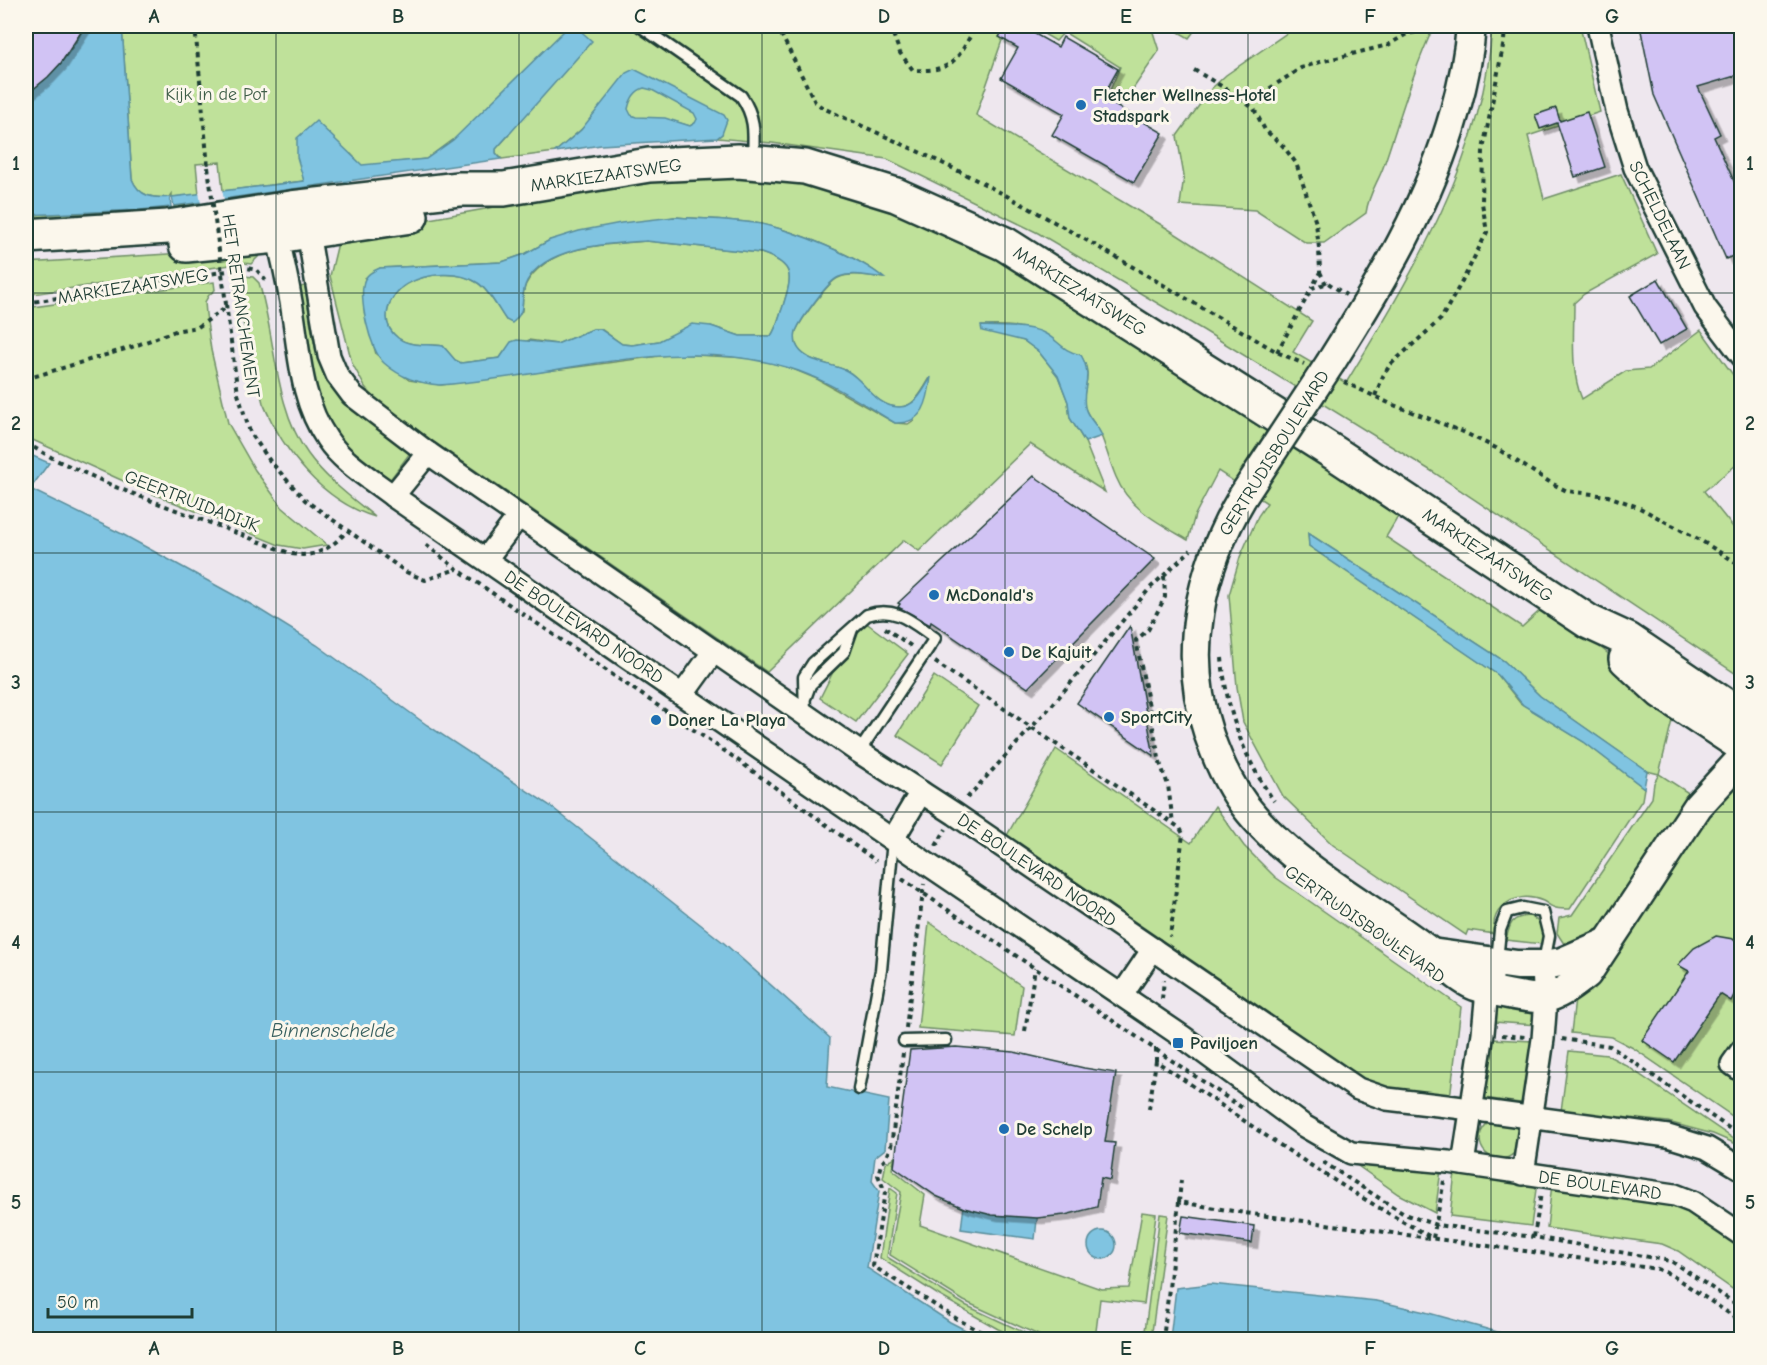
<svg xmlns="http://www.w3.org/2000/svg" width="1767" height="1365" font-family="'Comic Neue',sans-serif">
<defs>
<filter id="shadow"><feDropShadow dx="5.5" dy="5.5" stdDeviation="0" flood-color="#0004"/></filter>
</defs>
<rect width="100%" height="100%" fill="#eee7ee"/>
<filter id="ink" filterUnits="userSpaceOnUse"><feTurbulence type="fractalNoise" baseFrequency=".0167" numOctaves="2"/><feDisplacementMap in="SourceGraphic" scale="12" xChannelSelector="R" yChannelSelector="G"/><feConvolveMatrix kernelMatrix="1 2 1 2 8 2 1 2 1" color-interpolation-filters="sRGB"/></filter>
<g filter="url(#ink)">
<!-- green -->
<g fill="#bfe19a" stroke="#6f8f67" stroke-width="1.5" fill-rule="evenodd">
<path d="M 122,26 L 1007,26 L 976,115 L 1165,227 L 1312,321 L 1293,352 L 1346,383 C 1411,277 1486,152 1492,26 L 1580,26 L 1600,112 L 1528,136 L 1544,199 L 1621,174 L 1657,254 L 1584,294 L 1574,303 C 1574,334 1570,371 1582,399 L 1626,371 L 1649,369 L 1701,330 L 1741,386 L 1741,461 L 1704,491 L 1741,537 L 1741,677 L 1433,472 L 1203,330 L 1038,233 L 887,159 L 772,143 L 717,138 L 722,134 L 695,123 L 690,126 L 670,120 L 583,128 L 555,152 L 502,159 L 496,153 L 496,149 L 508,136 L 452,140 L 426,159 L 362,166 L 351,154 L 298,155 L 304,181 L 223,191 L 220,162 L 196,164 L 199,195 L 172,197 L 172,194 L 170,197 C 154,199 139,197 132,179 Z"/>
<path d="M 1030,26 L 1151,26 L 1159,51 L 1124,102 L 1108,95 L 1120,67 L 1064,32 L 1056,41 Z"/>
<path d="M 1181,26 L 1198,26 L 1189,38 L 1177,31 Z"/>
<path d="M 1297,26 L 1434,26 C 1413,71 1400,118 1384,165 C 1378,183 1369,192 1366,213 L 1324,243 L 1306,243 L 1255,210 L 1180,205 L 1184,176 L 1177,136 L 1211,89 L 1226,75 Z"/>
<path d="M 772,176 L 846,188 L 962,233 L 1402,510 L 1386,537 L 1522,627 L 1547,604 L 1675,708 L 1659,774 L 1690,794 L 1603,927 L 1589,940 L 1568,950 L 1557,933 L 1559,918 L 1572,915 L 1652,798 L 1654,783 L 1659,774 L 1647,771 L 1540,696 L 1504,661 L 1308,533 L 1309,546 L 1498,675 L 1520,703 L 1584,742 L 1644,788 L 1642,800 L 1570,909 C 1566,909 1560,909 1556,908 C 1551,907 1547,903 1543,901 C 1529,895 1513,896 1502,907 C 1494,915 1492,923 1495,934 L 1468,930 L 1466,935 L 1333,845 L 1283,796 L 1243,722 L 1237,687 L 1229,595 L 1240,557 L 1258,516 L 1267,503 L 1218,471 L 1195,515 L 1188,540 C 1159,523 1129,509 1116,477 C 1110,463 1106,447 1100,433 C 1096,423 1086,416 1084,405 C 1082,385 1094,377 1081,356 C 1066,352 1064,347 1052,339 C 1033,325 1003,325 981,326 L 1024,341 L 1039,352 L 1058,376 L 1068,402 L 1070,418 L 1085,442 L 1105,492 L 1030,444 L 919,551 L 904,540 L 767,672 L 382,406 L 365,387 L 352,363 L 330,276 L 338,243 L 357,232 L 485,209 L 603,180 ZM 674,217 C 703,219 733,219 761,224 C 792,230 861,257 883,278 C 869,276 851,272 838,278 C 828,282 801,320 796,331 C 795,334 795,341 796,344 C 803,363 832,363 847,371 C 865,381 874,406 898,407 C 915,408 922,390 930,378 L 914,420 L 908,424 L 895,423 L 817,379 L 788,367 L 751,358 L 675,354 L 441,385 L 409,380 L 376,354 L 364,311 L 364,283 L 365,278 L 380,268 L 502,262 L 525,254 L 550,240 Z"/>
<path d="M 200,201 L 202,216 L 26,229 L 26,215 L 140,210 L 171,207 L 172,211 L 174,210 L 174,206 Z"/>
<path d="M 646,241 L 761,253 C 797,265 792,277 782,309 C 778,319 777,327 771,336 L 740,336 L 711,326 L 671,336 L 659,341 L 632,345 L 622,344 L 601,329 L 593,329 L 557,344 L 529,340 L 504,352 L 500,358 L 461,363 L 455,360 L 443,346 C 427,343 412,348 398,338 C 378,323 388,295 407,284 C 427,273 458,270 478,283 C 489,290 498,309 506,320 L 522,311 C 523,300 522,288 529,279 C 554,244 608,245 646,241 Z"/>
<path d="M 247,249 L 261,254 L 251,264 L 244,263 L 26,295 L 26,263 Z"/>
<path d="M 244,276 L 253,277 L 259,283 C 276,338 274,407 308,454 C 326,479 352,498 375,517 C 322,501 283,451 263,403 L 236,294 L 234,277 Z"/>
<path d="M 214,282 L 215,290 L 209,295 L 205,302 L 206,314 L 211,350 L 228,423 L 255,470 L 282,507 L 327,545 L 303,549 L 279,545 L 141,489 L 26,437 L 26,308 Z"/>
<path d="M 305,286 C 309,309 311,339 319,360 C 335,402 375,427 410,453 L 386,485 L 344,448 L 319,407 L 309,365 L 299,287 Z"/>
<path d="M 865,622 L 908,654 L 856,722 L 820,698 L 847,644 Z"/>
<path d="M 934,676 L 978,706 L 942,764 L 897,735 Z"/>
<path d="M 1056,749 L 1191,843 L 1215,806 L 1244,846 L 1275,877 L 1461,1007 L 1450,1098 L 1374,1088 L 1006,837 Z"/>
<path d="M 1741,774 L 1741,1122 L 1633,1048 L 1612,1037 L 1571,1033 L 1576,991 L 1705,813 Z"/>
<path d="M 1530,916 C 1543,923 1544,930 1542,944 L 1506,940 C 1510,923 1511,917 1530,916 Z"/>
<path d="M 929,922 L 1022,986 L 1015,1036 L 918,1028 Z"/>
<path d="M 1496,1005 L 1539,1007 L 1537,1025 L 1494,1022 Z"/>
<path d="M 1492,1039 L 1534,1041 L 1527,1104 L 1484,1098 Z"/>
<path d="M 1569,1051 L 1607,1055 L 1624,1064 L 1741,1144 L 1741,1146 L 1713,1134 L 1668,1122 L 1561,1111 Z"/>
<circle cx="1500" cy="1139" r="20"/>
<path d="M 1325,1143 L 1441,1170 L 1435,1213 L 1398,1194 Z"/>
<path d="M 895,1157 L 892,1169 L 925,1195 L 920,1225 L 1101,1289 L 1129,1288 L 1142,1212 L 1156,1214 L 1144,1304 L 1100,1299 L 1095,1339 L 1047,1339 L 964,1301 L 890,1255 L 901,1192 L 883,1178 L 886,1163 Z"/>
<path d="M 1455,1172 L 1537,1182 L 1531,1226 L 1450,1216 Z"/>
<path d="M 1552,1184 L 1674,1201 L 1741,1241 L 1741,1295 L 1678,1251 L 1662,1244 L 1547,1228 Z"/>
<path d="M 890,1188 L 897,1193 L 887,1257 L 965,1305 L 1038,1339 L 1021,1339 L 998,1329 L 940,1296 L 880,1258 Z"/>
<path d="M 1160,1214 L 1168,1215 L 1151,1339 L 1144,1339 Z"/>
</g>
<!-- water -->
<g fill="#80c4e1" stroke="#598e9c" stroke-width="1.5" fill-rule="evenodd">
<path d="M 85,26 L 122,26 L 132,179 C 139,197 154,199 170,197 L 171,207 L 140,210 L 26,215 L 26,94 C 52,77 71,54 85,26 Z"/>
<path d="M 569,26 L 575,26 L 592,41 L 496,149 L 496,153 L 501,159 L 174,206 L 172,197 L 304,181 L 297,157 L 297,138 L 316,121 L 362,165 L 426,159 L 453,140 Z"/>
<path d="M 634,69 L 724,115 L 727,120 L 722,134 L 717,138 L 601,145 L 555,152 L 581,130 L 626,73 ZM 644,88 L 652,90 L 694,113 L 697,119 L 695,123 L 690,126 L 665,118 L 636,117 L 631,115 L 628,109 C 630,100 634,91 644,88 Z"/>
<path d="M 674,217 C 703,219 734,219 762,224 C 797,232 857,256 884,278 C 870,276 852,272 839,277 C 828,281 801,319 796,331 C 795,334 795,341 796,344 C 803,363 832,363 847,371 C 866,381 875,407 899,407 C 916,407 924,389 931,377 C 928,401 924,424 895,423 C 861,403 825,378 786,367 C 672,334 554,378 439,385 C 418,383 401,378 384,363 C 370,351 357,295 365,279 C 368,273 375,270 380,268 L 502,262 L 525,254 L 550,240 L 579,231 L 621,223 ZM 646,241 L 761,253 C 797,265 792,277 782,309 C 778,319 777,327 771,336 L 740,336 L 711,326 L 692,324 L 659,341 L 632,345 L 622,344 L 600,329 L 593,329 L 557,344 L 517,340 L 511,342 L 500,358 L 461,363 L 455,360 L 443,346 C 428,343 412,348 398,338 C 378,323 388,295 407,284 C 427,273 458,270 478,283 C 489,290 498,309 506,320 L 512,323 C 529,309 518,298 527,281 C 547,245 611,244 646,241 Z"/>
<path d="M 981,326 C 998,327 1030,325 1044,333 C 1060,341 1060,350 1081,355 C 1094,378 1081,387 1085,407 C 1087,418 1098,425 1102,436 L 1085,442 L 1070,418 L 1068,402 L 1058,376 L 1039,352 L 1024,341 L 982,331 Z"/>
<path d="M 26,453 L 49,463 L 30,489 L 122,534 L 252,605 L 317,645 L 427,725 L 549,805 L 724,943 L 830,1038 L 827,1087 L 889,1100 L 885,1149 L 875,1157 L 872,1181 L 879,1191 L 867,1268 L 950,1322 L 983,1339 L 26,1339 Z"/>
<path d="M 1308,533 L 1504,661 L 1540,696 L 1647,771 L 1644,788 L 1584,742 L 1523,705 L 1498,675 L 1309,546 Z"/>
<path d="M 965,1198 L 1038,1210 L 1035,1239 L 961,1229 Z"/>
<circle cx="1102" cy="1245" r="14"/>
<path d="M 1211,1284 L 1377,1301 L 1425,1312 L 1523,1339 L 1170,1339 L 1176,1288 Z"/>
</g>
<!-- pier -->
<path fill="#eee7ee" d="M 222,189 L 224,200 L 201,204 L 199,192 Z"/>
<!-- building -->
<g fill="#d1c3f4" stroke="#1f3d34" stroke-width="1.5" filter="url(#shadow)">
<path d="M 26,26 L 85,26 L 61,63 L 48,77 L 26,95 Z"/>
<path d="M 1006,26 L 1021,26 L 1058,47 L 1063,37 L 1118,69 L 1102,98 L 1163,133 L 1134,182 L 1052,135 L 1064,114 L 1001,78 L 1018,48 L 999,37 Z"/>
<path d="M 1640,26 L 1738,26 L 1742,33 L 1742,74 L 1698,87 L 1720,134 L 1714,137 L 1742,199 L 1742,252 L 1726,259 L 1654,95 Z"/>
<path d="M 1556,108 L 1560,121 L 1587,112 L 1605,167 L 1575,177 L 1557,123 L 1540,129 L 1535,115 Z"/>
<path d="M 1658,279 L 1687,329 L 1659,345 L 1630,296 Z"/>
<path d="M 1034,476 L 1155,559 L 1028,688 L 931,622 L 930,625 L 898,607 L 900,604 L 898,603 Z"/>
<path d="M 1130,626 L 1154,756 L 1077,703 Z"/>
<path d="M 1716,936 L 1733,939 L 1742,948 L 1741,981 L 1731,1001 L 1720,994 L 1674,1062 L 1642,1040 L 1689,971 L 1678,965 L 1694,948 Z"/>
<path d="M 956,1047 L 1014,1052 L 1084,1068 L 1116,1073 L 1105,1142 L 1115,1143 L 1110,1180 L 1101,1178 L 1097,1207 L 1065,1215 L 1037,1218 L 992,1215 L 964,1208 L 936,1196 L 894,1167 L 910,1050 Z"/>
<path d="M 1183,1216 L 1254,1226 L 1252,1243 L 1180,1233 Z"/>
</g>
<g fill="none" stroke-linecap="round" stroke-linejoin="round">
<defs>
<g id="lane">
<path d="M 640,26 L 741,96 C 756,118 754,133 753,159"/>
<path d="M 806,696 L 810,685 L 844,652 L 852,629"/>
<path d="M 805,714 L 804,677 L 813,663 L 867,615 C 896,605 913,623 935,638 L 859,752"/>
<path d="M 1497,961 L 1500,930 L 1507,912 L 1523,908 L 1543,912 L 1549,936 L 1544,962"/>
<path d="M 904,1041 L 946,1040"/>
<path d="M 859,1089 L 881,970 L 893,840"/>
</g>
<g id="street">
<path d="M 1598,26 L 1617,111 L 1635,168 L 1705,307 L 1742,356"/>
<path d="M 301,221 L 308,232 L 329,356 L 337,375 L 352,395 L 428,453 L 859,752 L 955,814 L 1358,1089 L 1387,1099 L 1455,1107 L 1668,1136 L 1707,1148 L 1742,1169"/>
<path d="M 282,227 L 277,236 C 284,264 290,292 294,321 C 300,362 303,404 327,439 C 342,462 371,479 393,496 L 926,863 L 1183,1037 L 1304,1126 L 1351,1153 L 1448,1162 L 1675,1195 L 1693,1202 L 1742,1235"/>
<path d="M 393,496 L 428,453"/>
<path d="M 486,559 L 519,516"/>
<path d="M 683,694 L 714,651"/>
<path d="M 893,839 L 921,792"/>
<path d="M 1122,995 L 1153,949"/>
<path d="M 1742,1050 L 1732,1064 L 1742,1071"/>
<path d="M 1463,1164 L 1483,1033 L 1487,990 L 1492,977"/>
<path d="M 1523,1174 L 1543,1039 L 1545,1012 L 1543,965"/>
</g>
<g id="secondary">
<path d="M 1331,362 C 1382,281 1429,204 1455,111 C 1463,83 1469,55 1471,26"/>
<path d="M 1243,496 C 1200,569 1181,652 1209,735 C 1219,764 1234,795 1255,818 C 1304,874 1372,907 1430,952 C 1444,963 1457,978 1473,985 C 1484,990 1533,1000 1544,998 C 1560,996 1575,983 1587,974 L 1698,806 L 1742,758"/>
<path d="M 1431,953 L 1517,965 L 1543,965 L 1562,962 L 1608,942"/>
</g>
<g id="primary">
<path d="M 26,236 L 168,227 L 291,208 L 459,189 L 504,189 L 649,165 L 738,161 L 805,167 L 896,195 L 1005,244 L 1336,454 L 1589,622 L 1628,640 L 1742,717"/>
<path d="M 186,245 L 277,236 L 411,216"/>
<path d="M 1626,659 L 1662,692 L 1742,745"/>
</g>
</defs>
<!-- lane casing -->
<use href="#lane" stroke="#1f3d34" stroke-width="15"/>
<!-- street casing -->
<use href="#street" stroke="#1f3d34" stroke-width="26"/>
<!-- secondary casing -->
<use href="#secondary" stroke="#1f3d34" stroke-width="33"/>
<!-- primary casing -->
<use href="#primary" stroke="#1f3d34" stroke-width="38"/>
<!-- path -->
<g stroke="#1f3d34" stroke-width="4" stroke-dasharray="4.5 4.5" stroke-linecap="butt">
<path d="M 195,26 L 208,167"/>
<path d="M 777,26 L 815,102 L 823,108 C 884,136 946,163 1005,195 C 1098,245 1188,300 1279,353 L 1304,364"/>
<path d="M 890,26 L 900,53 L 913,70 C 955,72 957,59 976,26"/>
<path d="M 1194,70 L 1235,94 L 1254,109 L 1265,130 L 1283,146 L 1296,163 L 1316,223 L 1319,248 L 1320,272 L 1312,288"/>
<path d="M 1247,103 L 1301,68 L 1320,62 L 1388,45 L 1405,35 L 1438,26"/>
<path d="M 1320,272 L 1326,284"/>
<path d="M 26,303 L 247,268 L 257,270 L 266,281"/>
<path d="M 226,304 L 238,394 L 250,432 L 270,461 L 305,500 L 406,572 L 425,580 L 457,569"/>
<path d="M 1277,352 L 1312,288 L 1328,283 L 1346,295"/>
<path d="M 26,379 L 132,347 L 175,331 L 198,327 L 227,307"/>
<path d="M 1344,382 L 1391,404 L 1461,431 L 1496,448 L 1551,483 L 1567,491 L 1608,496 L 1638,507 L 1700,540 L 1742,566"/>
<path d="M 1375,396 L 1383,376 L 1390,365 L 1441,319 L 1464,278 L 1487,232 L 1482,203 L 1483,150 L 1504,41 L 1505,26"/>
<path d="M 26,443 L 56,460 L 118,488 L 292,554 C 317,558 331,548 347,531"/>
<path d="M 426,545 L 457,569 L 732,756 L 876,861"/>
<path d="M 1164,576 L 1165,597 L 1148,630 L 1136,640 L 1160,763 L 1168,785 L 1173,823"/>
<path d="M 885,628 L 914,648"/>
<path d="M 1222,658 C 1226,711 1244,758 1274,801"/>
<path d="M 935,662 L 1180,828 L 1183,834 L 1170,937"/>
<path d="M 967,798 L 1053,704 L 1150,588 L 1191,550"/>
<path d="M 936,846 L 946,829"/>
<path d="M 902,879 L 1244,1109"/>
<path d="M 1162,999 L 1164,980"/>
<path d="M 906,1028 L 924,884"/>
<path d="M 1025,1031 L 1035,968"/>
<path d="M 1502,1035 L 1525,1037"/>
<path d="M 1562,1039 L 1610,1046 L 1742,1137"/>
<path d="M 1156,1048 L 1156,1061 C 1247,1122 1335,1186 1433,1238"/>
<path d="M 903,1053 L 891,1147 L 887,1157 L 881,1164 L 878,1175 L 885,1192 L 873,1266 L 957,1319 L 996,1340"/>
<path d="M 1149,1109 L 1156,1061"/>
<path d="M 1323,1162 L 1404,1214 L 1436,1225 L 1534,1237 L 1671,1261 L 1742,1308"/>
<path d="M 1179,1202 L 1181,1180"/>
<path d="M 1534,1237 L 1541,1193"/>
<path d="M 1433,1238 L 1444,1181"/>
<path d="M 1163,1340 L 1179,1202 L 1245,1213 L 1658,1269 L 1670,1274 L 1742,1322"/>
</g>
<!-- lane -->
<use href="#lane" stroke="#fbf7ec" stroke-width="10"/>
<!-- street -->
<use href="#street" stroke="#fbf7ec" stroke-width="21"/>
<!-- secondary -->
<use href="#secondary" stroke="#fbf7ec" stroke-width="28"/>
<!-- primary -->
<use href="#primary" stroke="#fbf7ec" stroke-width="33"/>
<defs>
<path id="secondary-bridge" d="M 1243,496 L 1331,362"/>
</defs>
<!-- secondary-bridge casing -->
<use href="#secondary-bridge" stroke="#1f3d34" stroke-width="33" stroke-linecap="butt"/>
<!-- path-bridge -->
<path stroke="#1f3d34" stroke-width="4" stroke-dasharray="4.5 4.5" stroke-linecap="butt" d="M 208,167 L 226,304"/>
<!-- secondary-bridge -->
<use href="#secondary-bridge" stroke="#fbf7ec" stroke-width="28"/>
</g>
</g>
<!-- grid -->
<path fill="none" stroke="#1f3d34" stroke-width="1.5" stroke-opacity="0.55" d="M 276,26 L 276,1340M 519,26 L 519,1340M 762,26 L 762,1340M 1005,26 L 1005,1340M 1248,26 L 1248,1340M 1491,26 L 1491,1340M 26,293 L 1742,293M 26,553 L 1742,553M 26,812 L 1742,812M 26,1072 L 1742,1072"/>
<!-- markers -->
<g fill="#1f6fb2" stroke="#fbf7ec" stroke-width="2">
<circle cx="1081" cy="105" r="6"/>
<circle cx="934" cy="595" r="6"/>
<circle cx="1009" cy="652" r="6"/>
<circle cx="1109" cy="717" r="6"/>
<circle cx="656" cy="720" r="6"/>
<rect x="1172" y="1037" width="12" height="12" rx="3"/>
<circle cx="1004" cy="1129" r="6"/>
</g>
<g text-anchor="middle" stroke-width="6" stroke-linejoin="round" paint-order="stroke">
<!-- park labels -->
<g font-size="18" fill="#3f5e48" stroke="#fbf7ec">
<text x="216" y="100">Kijk in de Pot</text>
</g>
<!-- poi labels -->
<g font-size="18" font-weight="bold" fill="#1f3d34" stroke="#fbf7ec" text-anchor="start">
<text x="1093" y="101">Fletcher Wellness-Hotel<tspan x="1093" dy="21">Stadspark</tspan></text>
<text x="946" y="601">McDonald's</text>
<text x="1021" y="658">De Kajuit</text>
<text x="1121" y="723">SportCity</text>
<text x="668" y="726">Doner La Playa</text>
<text x="1190" y="1049">Paviljoen</text>
<text x="1016" y="1135">De Schelp</text>
</g>
<!-- street labels -->
<g font-size="18" fill="#1f3d34" stroke="#fbf7ec">
<text transform="translate(606 175) rotate(-8)" y="6">MARKIEZAATSWEG</text>
<text transform="translate(1660 215) rotate(64)" y="6">SCHELDELAAN</text>
<text transform="translate(133 286) rotate(-9)" y="6">MARKIEZAATSWEG</text>
<text transform="translate(1080 291) rotate(32)" y="6">MARKIEZAATSWEG</text>
<text transform="translate(241 306) rotate(82)" y="6">HET RETRANCHEMENT</text>
<text transform="translate(1274 453) rotate(-58)" y="6">GERTRUDISBOULEVARD</text>
<text transform="translate(192 501) rotate(21)" y="6">GEERTRUIDADIJK</text>
<text transform="translate(1488 555) rotate(34)" y="6">MARKIEZAATSWEG</text>
<text transform="translate(584 627) rotate(34)" y="6">DE BOULEVARD NOORD</text>
<text transform="translate(1037 870) rotate(34)" y="6">DE BOULEVARD NOORD</text>
<text transform="translate(1365 924) rotate(35)" y="6">GERTRUDISBOULEVARD</text>
<text transform="translate(1600 1185) rotate(8)" y="6">DE BOULEVARD</text>
</g>
<!-- water labels -->
<g font-size="20" font-style="italic" fill="#375f5f" stroke="#fbf7ec">
<text x="333" y="1037">Binnenschelde</text>
</g>
</g>
<!-- margin -->
<rect width="1767" height="1365" fill="none" stroke="#fbf7ec" stroke-width="66"/>
<!-- scale -->
<path d="M48 1308v9h144v-9" fill="none" stroke="#1f3d34" stroke-width="3"/>
<text x="57" y="1308" font-size="18" fill="#1f3d34" stroke="#fbf7ec" stroke-width="4.5" paint-order="stroke">50 m</text>
<rect x="33" y="33" width="1701" height="1299" fill="none" stroke="#1f3d34" stroke-width="2"/>
<g font-size="20" text-anchor="middle" font-weight="bold" fill="#1f3d34">
<text x="154" y="23">A</text>
<text x="398" y="23">B</text>
<text x="640" y="23">C</text>
<text x="884" y="23">D</text>
<text x="1126" y="23">E</text>
<text x="1370" y="23">F</text>
<text x="1612" y="23">G</text>
<text x="16" y="170">1</text>
<text x="1750" y="170">1</text>
<text x="16" y="430">2</text>
<text x="1750" y="430">2</text>
<text x="16" y="689">3</text>
<text x="1750" y="689">3</text>
<text x="16" y="949">4</text>
<text x="1750" y="949">4</text>
<text x="16" y="1209">5</text>
<text x="1750" y="1209">5</text>
<text x="154" y="1355">A</text>
<text x="398" y="1355">B</text>
<text x="640" y="1355">C</text>
<text x="884" y="1355">D</text>
<text x="1126" y="1355">E</text>
<text x="1370" y="1355">F</text>
<text x="1612" y="1355">G</text>
</g>
</svg>
